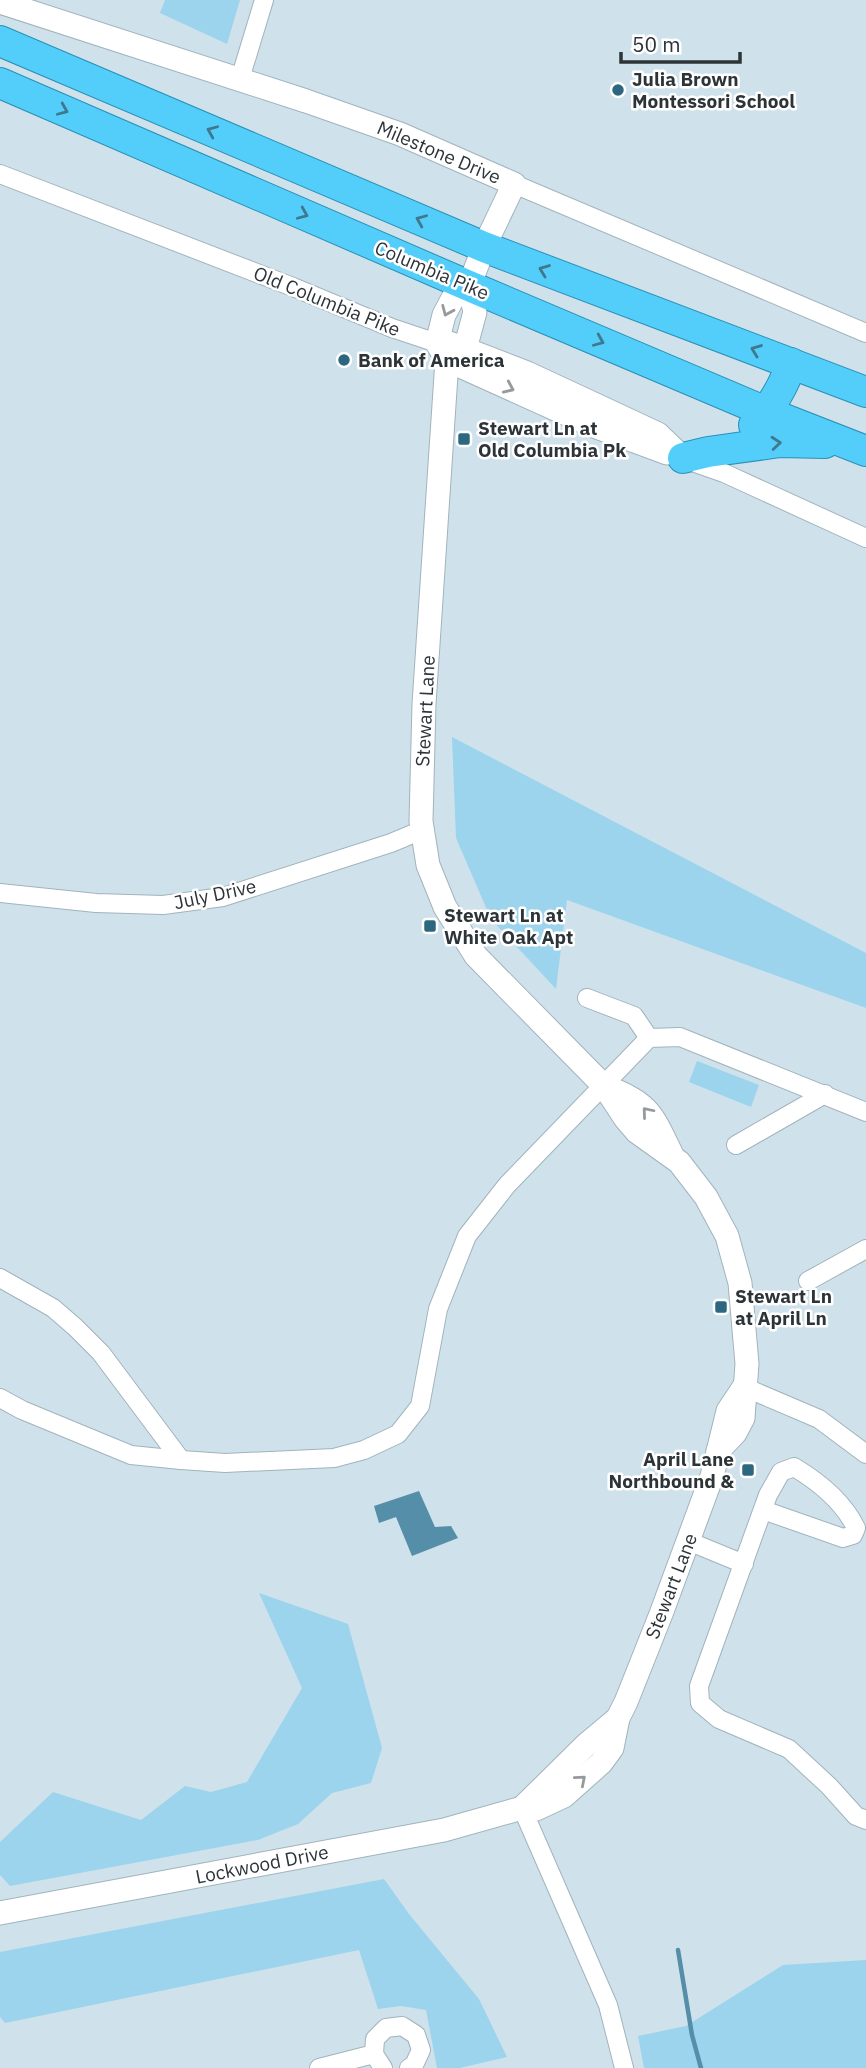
<svg xmlns="http://www.w3.org/2000/svg" width="866" height="2068" font-family="'IBM Plex Sans',sans-serif">
<rect width="100%" height="100%" fill="#cfe2eb"/>
<!-- green -->
<g fill="#9cd3ed">
<path d="M 165,0 L 240,0 L 227,44 L 160,13 Z"/>
<path d="M 452,737 L 866,953 L 866,1008 L 567,900 L 556,989 L 491,919 L 456,838 Z"/>
<path d="M 697,1061 L 759,1085 L 751,1107 L 689,1082 Z"/>
<path d="M 259,1593 L 348,1624 L 382,1748 L 371,1783 L 332,1793 L 298,1824 L 258,1840 L 10,1886 L 0,1875 L 0,1842 L 53,1792 L 141,1820 L 185,1786 L 211,1792 L 247,1782 L 302,1688 Z"/>
<path d="M 384,1879 L 409,1914 L 479,1999 L 507,2057 L 460,2068 L 437,2068 L 426,2010 L 401,2006 L 378,2009 L 359,1950 L 5,2023 L 0,2017 L 0,1952 Z"/>
<path d="M 866,1960 L 866,2068 L 644,2068 L 638,2036 L 686,2026 L 783,1965 Z"/>
</g>
<!-- water -->
<path fill="#548ea8" d="M 419,1491 L 435,1527 L 451,1526 L 458,1538 L 412,1556 L 396,1517 L 379,1523 L 374,1506 Z"/>
<g fill="none" stroke-linecap="round" stroke-linejoin="round">
<!-- stream -->
<path stroke="#548ea8" stroke-width="4.5" d="M 678,1950 L 692,2035 L 701,2068"/>
<defs>
<g id="minor">
<path d="M 240,79 L 264,0"/>
<path d="M 0,174 L 293,287 L 392,328 L 437,343"/>
<path d="M 514,184 L 866,333"/>
<path d="M 687,460 L 724,473 L 866,538"/>
<path d="M 0,893 L 96,903 L 163,905 L 223,897 L 391,843 L 422,830"/>
<path d="M 587,998 L 634,1016 L 649,1038"/>
<path d="M 736,1145 L 825,1094"/>
<path d="M 0,1278 L 53,1308 L 75,1327 L 101,1353 L 181,1460"/>
<path d="M 808,1281 L 866,1249"/>
<path d="M 744,1387 L 819,1419 L 866,1454"/>
<path d="M 0,1398 L 22,1410 L 131,1455 L 181,1460 L 225,1463 L 334,1458 L 364,1450 L 398,1434 L 420,1406 L 438,1309 L 467,1236 L 507,1185 L 649,1038 L 680,1037 L 866,1112"/>
<path d="M 763,1510 L 843,1538 L 853,1535 L 856,1528 C 843,1501 819,1482 794,1467 L 781,1472 L 768,1495 L 699,1686 L 700,1703 L 719,1719 L 789,1749 L 829,1786 L 856,1816 L 866,1820"/>
<path d="M 688,1541 L 744,1564"/>
<path d="M 522,1808 L 608,2005 L 624,2068"/>
<path d="M 319,2068 L 374,2054"/>
<path d="M 383,2068 L 374,2054 L 375,2039 L 386,2028 L 402,2026 L 416,2035 L 421,2050 L 414,2065 L 409,2068"/>
</g>
<g id="tertiary">
<path d="M 0,2 L 306,101 L 400,134 L 514,184 L 484,247 L 469,286 L 453,298 L 444,315 L 437,343 L 447,360 L 424,704 L 421,821 L 428,865 L 445,907 L 476,956 L 604,1086 L 625,1118 L 637,1132 L 679,1162 L 706,1197 L 727,1236 L 740,1283 L 747,1364 L 743,1418 L 735,1433 L 718,1451"/>
<path d="M 437,343 L 449,343 L 465,349 L 527,373 L 598,406 L 658,434 L 683,458"/>
<path d="M 465,349 L 475,312 L 469,286"/>
<path d="M 447,360 L 591,425 L 667,453"/>
<path d="M 604,1086 C 650,1104 651,1112 672,1155"/>
<path d="M 522,1808 L 587,1744 L 618,1718"/>
<path d="M 0,1913 L 444,1830 L 522,1808 L 536,1809 L 564,1796 L 601,1763 L 612,1748 L 618,1718 L 626,1702 L 661,1614 L 712,1476 L 728,1411 L 744,1387"/>
</g>
<g id="trunk">
<path d="M 0,41 L 484,247 L 866,392"/>
<path d="M 0,83 L 469,286 L 766,412 L 866,451"/>
<path d="M 754,425 C 771,407 784,387 791,363"/>
<path d="M 683,458 L 708,452 L 780,442 L 825,443"/>
</g>
</defs>
<!-- minor casing -->
<use href="#minor" stroke="#a1b3bc" stroke-width="20"/>
<!-- tertiary casing -->
<use href="#tertiary" stroke="#a1b3bc" stroke-width="25"/>
<!-- trunk casing -->
<use href="#trunk" stroke="#2a90b5" stroke-width="32"/>
<!-- minor -->
<use href="#minor" stroke="#fff" stroke-width="18"/>
<!-- tertiary -->
<use href="#tertiary" stroke="#fff" stroke-width="23"/>
<!-- trunk -->
<use href="#trunk" stroke="#53cefa" stroke-width="30"/>
</g>
<!-- one-way arrows -->
<defs><path id="oneway-chevron" d="M-2-3.5L2.5 0L-2 3.5" fill="none" stroke-width="1.6" stroke-linecap="round" stroke-linejoin="round" transform="scale(1.75)"/></defs>
<g stroke="#3e798f">
<use href="#oneway-chevron" transform="translate(63 110) rotate(23)"/>
<use href="#oneway-chevron" transform="translate(212 131) rotate(-157)"/>
<use href="#oneway-chevron" transform="translate(303 214) rotate(23)"/>
<use href="#oneway-chevron" transform="translate(421 220) rotate(-157)"/>
<use href="#oneway-chevron" transform="translate(544 270) rotate(-159)"/>
<use href="#oneway-chevron" transform="translate(599 341) rotate(23)"/>
<use href="#oneway-chevron" transform="translate(756 350) rotate(-159)"/>
<use href="#oneway-chevron" transform="translate(776 443) rotate(-5)"/>
</g>
<g stroke="#969a9c">
<use href="#oneway-chevron" transform="translate(447 311) rotate(113)"/>
<use href="#oneway-chevron" transform="translate(509 388) rotate(24)"/>
<use href="#oneway-chevron" transform="translate(647 1112) rotate(-130)"/>
<use href="#oneway-chevron" transform="translate(581 1780) rotate(-41)"/>
</g>
<!-- markers -->
<g fill="#2c677f" stroke="#fff" stroke-width="2.5">
<circle cx="618" cy="90" r="7"/>
<circle cx="344" cy="360" r="7"/>
<rect x="457" y="432" width="14" height="14" rx="3.5"/>
<rect x="423" y="919" width="14" height="14" rx="3.5"/>
<rect x="714" y="1300" width="14" height="14" rx="3.5"/>
<rect x="741" y="1463" width="14" height="14" rx="3.5"/>
</g>
<g text-anchor="middle" stroke-width="5" stroke-linejoin="round" paint-order="stroke">
<!-- poi labels -->
<g font-size="19" font-weight="bold" fill="#2d3438" stroke="#fff" text-anchor="start">
<text x="632" y="86">Julia Brown<tspan x="632" dy="22">Montessori School</tspan></text>
<text x="358" y="367">Bank of America</text>
<text x="478" y="435">Stewart Ln at<tspan x="478" dy="22">Old Columbia Pk</tspan></text>
<text x="444" y="922">Stewart Ln at<tspan x="444" dy="22">White Oak Apt</tspan></text>
<text x="735" y="1303">Stewart Ln<tspan x="735" dy="22">at April Ln</tspan></text>
<text x="734" y="1466" text-anchor="end">April Lane<tspan x="734" dy="22">Northbound &amp;</tspan></text>
</g>
<!-- street labels -->
<g font-size="19" fill="#2d3438" stroke="#fff">
<text transform="translate(439 152) rotate(23)" y="7">Milestone Drive</text>
<text transform="translate(432 270) rotate(23)" y="7">Columbia Pike</text>
<text transform="translate(327 301) rotate(22)" y="7">Old Columbia Pike</text>
<text transform="translate(425 711) rotate(-87)" y="7">Stewart Lane</text>
<text transform="translate(215 894) rotate(-12)" y="7">July Drive</text>
<text transform="translate(671 1586) rotate(-69)" y="7">Stewart Lane</text>
<text transform="translate(262 1864) rotate(-11)" y="7">Lockwood Drive</text>
</g>
</g>
<!-- scale -->
<path d="M621 52v10h119v-10" fill="none" stroke="#2d3438" stroke-width="3.5"/>
<text x="632" y="52" font-size="21" fill="#2d3438" stroke="#ffffff" stroke-width="5" paint-order="stroke">50 m</text>
</svg>
